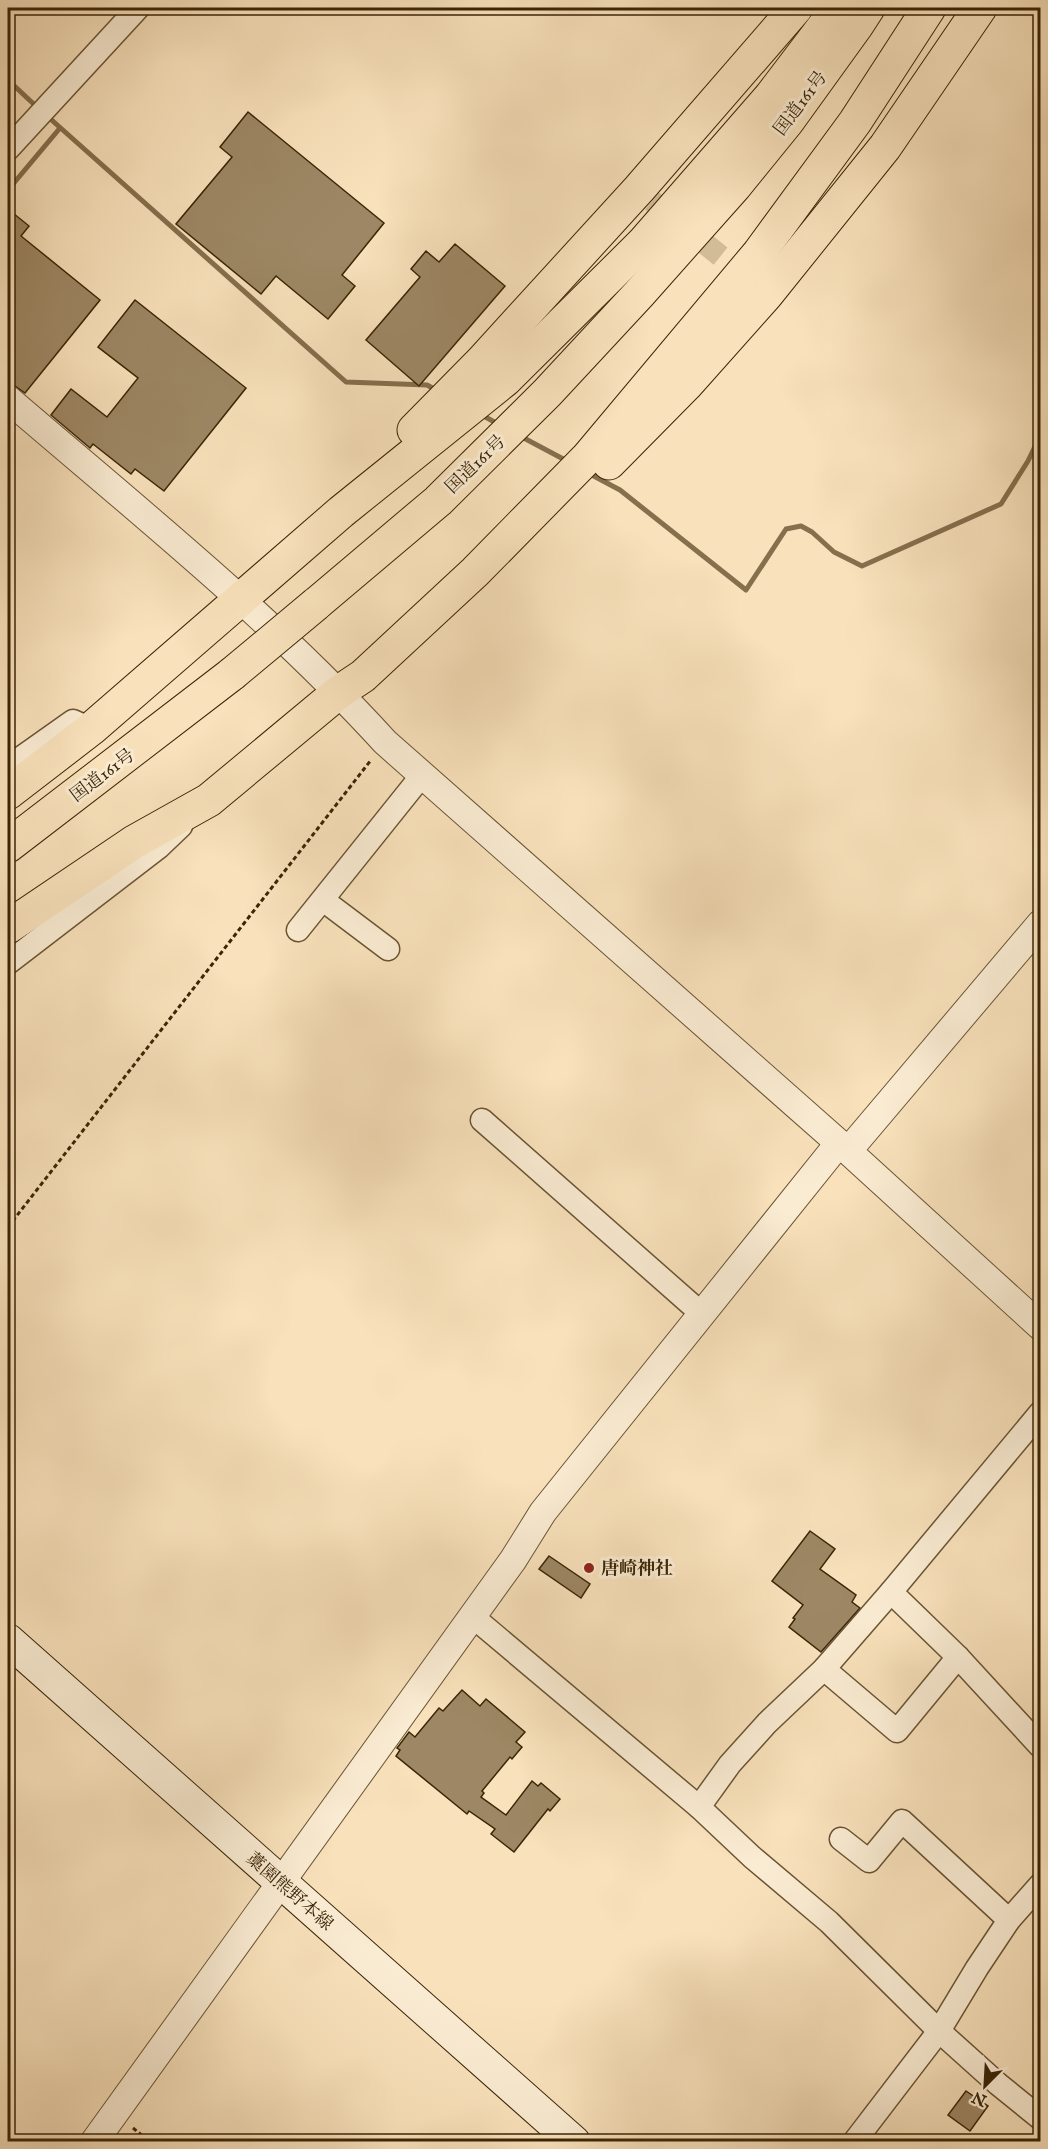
<svg xmlns="http://www.w3.org/2000/svg" width="1048" height="2149" font-family="'IM FELL English','Noto Serif JP',serif">
<rect width="100%" height="100%" fill="#f8e1bb"/>
<filter id="stains"><feTurbulence type="fractalNoise" baseFrequency=".00333" numOctaves="4"/><feColorMatrix values="0 0 0 0 .2 0 0 0 0 .09 0 0 0 0 .02 0 0 0 .5 -.17"/></filter>
<radialGradient id="worn" r=".72"><stop offset=".6" stop-color="#630" stop-opacity="0"/><stop offset="1" stop-color="#630" stop-opacity=".3"/></radialGradient>
<g fill="none" stroke-linecap="round" stroke-linejoin="round">
<!-- stream -->
<g stroke="#856f4d" stroke-width="5">
<path d="M 8,80 L 39,109"/>
<path d="M 46,115 L 346,382 L 427,385 L 438,391"/>
<path d="M 8,190 L 60,128"/>
<path d="M 480,414 L 498,424"/>
<path d="M 520,436 L 567,461"/>
<path d="M 588,473 L 620,490 L 746,590 L 786,529 L 801,526 L 812,532 L 834,552 L 862,566 L 1001,504 L 1028,461 L 1040,436"/>
</g>
</g>
<!-- building -->
<g fill="#9d8764" stroke="#3a2506" stroke-width="1.5">
<path d="M 248,112 L 384,223 L 342,275 L 355,286 L 328,319 L 276,276 L 261,294 L 176,224 L 232,157 L 220,147 Z"/>
<path d="M 8,209 L 29,226 L 21,236 L 100,300 L 25,393 L 8,381 Z"/>
<path d="M 455,244 L 505,286 L 419,386 L 366,340 L 420,277 L 411,269 L 426,251 L 439,262 Z"/>
<path d="M 135,300 L 246,388 L 164,491 L 135,469 L 131,474 L 93,444 L 90,448 L 51,415 L 71,389 L 107,417 L 138,378 L 98,347 Z"/>
<path d="M 810,1531 L 835,1549 L 820,1569 L 856,1595 L 852,1602 L 860,1608 L 821,1652 L 789,1627 L 795,1619 L 793,1618 L 803,1605 L 772,1581 Z"/>
<path d="M 549,1556 L 590,1584 L 581,1598 L 539,1569 Z"/>
<path d="M 462,1690 L 480,1706 L 486,1699 L 525,1732 L 516,1742 L 522,1747 L 512,1759 L 510,1757 L 482,1791 L 484,1793 L 481,1797 L 506,1815 L 532,1781 L 538,1786 L 541,1783 L 560,1799 L 550,1811 L 548,1809 L 514,1852 L 491,1834 L 495,1829 L 469,1811 L 467,1814 L 396,1756 L 400,1750 L 397,1748 L 409,1732 L 415,1737 L 439,1708 L 443,1711 Z"/>
<path d="M 966,2091 L 988,2106 L 970,2131 L 948,2115 Z"/>
</g>
<g fill="none" stroke-linecap="round" stroke-linejoin="round">
<!-- minor-tunnel -->
<path stroke="#d2bb97" stroke-width="22" stroke-dasharray="22 11" stroke-linecap="butt" d="M 652,201 L 744,275"/>
<defs>
<g id="minor">
<path d="M 8,149 L 138,8"/>
<path d="M 8,767 L 73,721 L 91,729"/>
<path d="M 323,900 L 388,949"/>
<path d="M 298,930 L 423,774"/>
<path d="M 8,963 L 159,847 L 181,826"/>
<path d="M 482,1120 L 702,1314"/>
<path d="M 891,1592 L 958,1657 L 1040,1746"/>
<path d="M 472,1616 L 699,1807 L 752,1857 L 829,1922 L 939,2031 L 998,2084 L 1040,2118"/>
<path d="M 824,1669 L 897,1731 L 958,1657"/>
<path d="M 699,1807 L 730,1764 L 767,1723 L 824,1669 L 891,1592 L 1040,1413"/>
<path d="M 841,1839 L 869,1861 L 902,1821 L 1009,1920"/>
<path d="M 854,2142 L 939,2031 L 977,1968 L 1009,1920 L 1040,1885"/>
</g>
<g id="tertiary">
<path d="M 8,399 C 136,509 270,616 385,742 L 848,1151 L 1040,1326"/>
<path d="M 848,1151 L 1040,924"/>
<path d="M 94,2142 L 513,1560 L 543,1512 L 839,1143"/>
</g>
<path id="secondary" d="M 8,1640 L 574,2142"/>
<g id="trunk">
<path d="M 414,430 L 482,361 L 639,189 L 796,8"/>
<path d="M 609,463 L 686,385 L 767,294 L 885,147 L 980,8"/>
<path d="M 316,604 L 438,501 L 547,393 L 639,294 L 735,186 L 787,122 L 857,25 L 868,8"/>
<path d="M 8,793 L 91,729 L 341,512 L 505,380 L 643,243 L 771,96 L 838,8"/>
<path d="M 8,846 L 232,674"/>
<path d="M 8,927 L 134,842 L 209,800 L 339,692 L 363,676 L 475,572 L 588,457 L 759,253 L 855,122 L 929,8"/>
</g>
</defs>
<!-- minor casing -->
<use href="#minor" stroke="#6a5433" stroke-width="25"/>
<!-- tertiary casing -->
<use href="#tertiary" stroke="#6a5433" stroke-width="29"/>
<!-- secondary casing -->
<use href="#secondary" stroke="#3a2506" stroke-width="34"/>
<!-- trunk casing -->
<use href="#trunk" stroke="#3a2506" stroke-width="35"/>
<!-- path -->
<g stroke="#3a2506" stroke-width="3" stroke-dasharray="4.5 3" stroke-linecap="butt">
<path d="M 8,1227 L 371,760"/>
<path d="M 133,2128 L 150,2142"/>
</g>
<!-- minor -->
<use href="#minor" stroke="#faecd3" stroke-width="22"/>
<!-- tertiary -->
<use href="#tertiary" stroke="#faecd3" stroke-width="27"/>
<!-- secondary -->
<use href="#secondary" stroke="#faecd3" stroke-width="32"/>
<!-- trunk -->
<use href="#trunk" stroke="#f8e1bb" stroke-width="33"/>
<defs>
<path id="trunk-bridge" d="M 232,674 L 316,604"/>
</defs>
<!-- trunk-bridge casing -->
<use href="#trunk-bridge" stroke="#3a2506" stroke-width="35" stroke-linecap="butt"/>
<!-- trunk-bridge -->
<use href="#trunk-bridge" stroke="#f8e1bb" stroke-width="33"/>
</g>
<!-- markers -->
<circle fill="#8f2418" stroke="#faecd3" stroke-width="2" cx="589" cy="1568" r="6"/>
<g text-anchor="middle" stroke-width="6" stroke-linejoin="round" paint-order="stroke">
<!-- street labels -->
<g font-size="18" fill="#3a2506" stroke="#faecd3">
<text transform="translate(800 103) rotate(-53)" y="6">国道161号</text>
<text transform="translate(475 464) rotate(-44)" y="6">国道161号</text>
<text transform="translate(102 775) rotate(-37)" y="6">国道161号</text>
<text transform="translate(290 1891) rotate(41)" y="6">藁園熊野本線</text>
</g>
<!-- poi labels -->
<g font-size="18" font-weight="bold" fill="#3a2506" stroke="#faecd3" text-anchor="start">
<text x="601" y="1574">唐崎神社</text>
</g>
</g>
<!-- margin -->
<rect width="1048" height="2149" fill="none" stroke="#f8e1bb" stroke-width="30"/>
<rect x="9" y="9" width="1030" height="2131" fill="none" stroke="#3a2506" stroke-width="3"/>
<rect x="15" y="15" width="1018" height="2119" fill="none" stroke="#3a2506" stroke-width="1.5"/>
<!-- north arrow -->
<g transform="translate(985 2086) rotate(204)" stroke="#faecd3" stroke-width="4.5" paint-order="stroke">
<path d="M0-4.5L10 22L0 15L-10 22Z" fill="#3a2506"/>
<text y="-9" font-size="16" font-weight="bold" text-anchor="middle" fill="#3a2506">N</text>
</g>
<rect width="100%" height="100%" filter="url(#stains)"/>
<rect width="100%" height="100%" fill="url(#worn)"/>
</svg>
